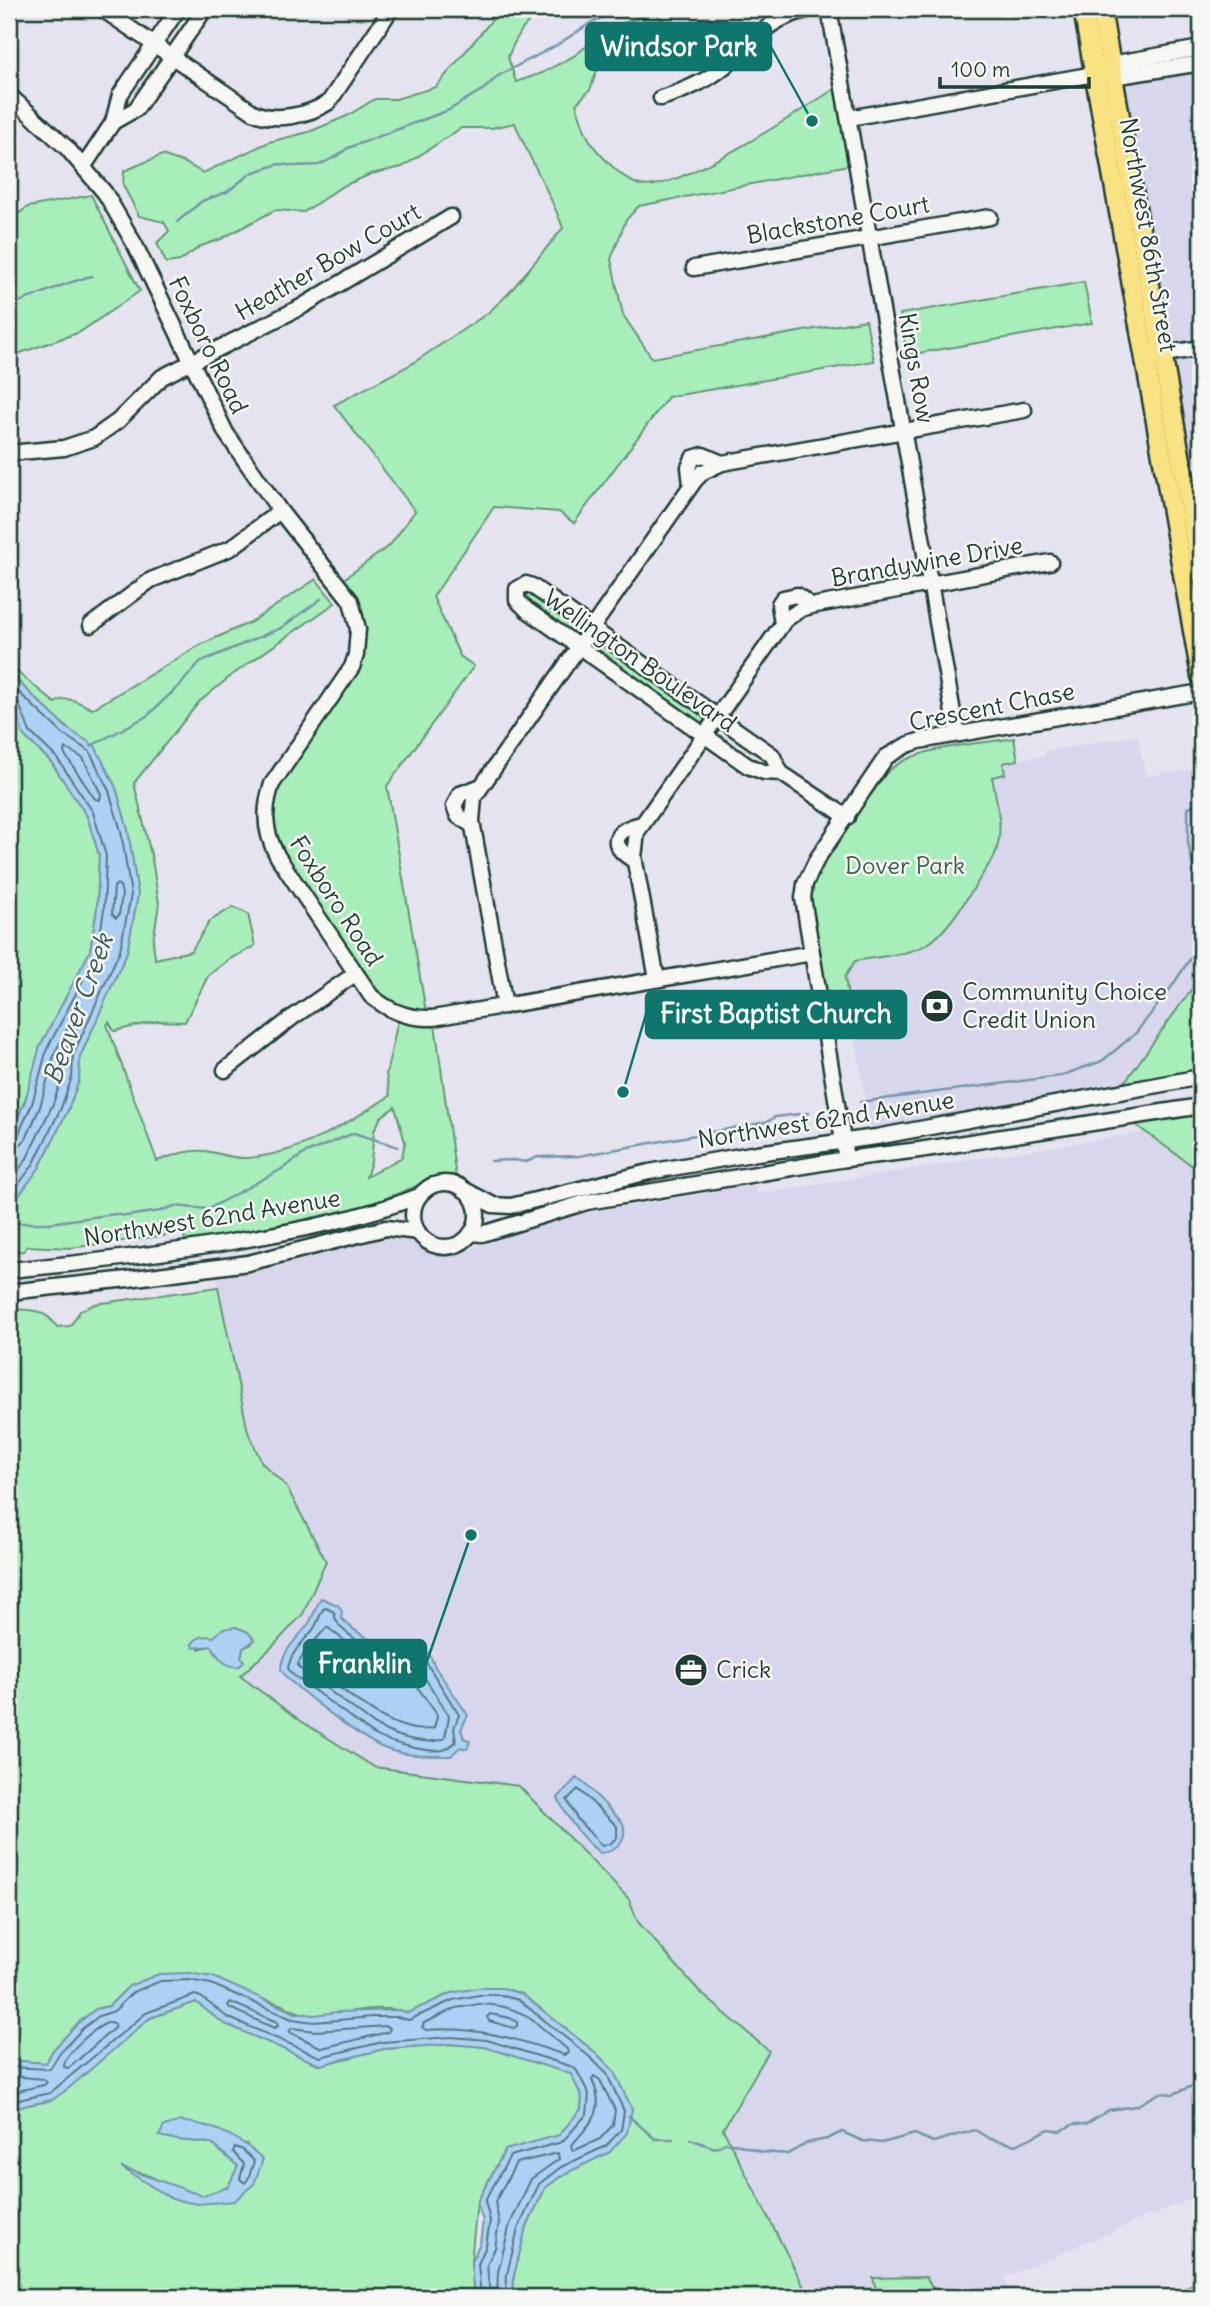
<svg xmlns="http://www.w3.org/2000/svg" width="1210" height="2306" font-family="Delius,sans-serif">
<rect width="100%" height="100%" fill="#e4e3ef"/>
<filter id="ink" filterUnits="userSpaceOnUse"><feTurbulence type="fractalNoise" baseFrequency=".0143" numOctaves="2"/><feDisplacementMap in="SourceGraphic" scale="14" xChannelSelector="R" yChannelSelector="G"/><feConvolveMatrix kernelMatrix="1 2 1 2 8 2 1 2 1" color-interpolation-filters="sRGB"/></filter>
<g filter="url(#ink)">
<!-- built -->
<g fill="#d7d6ed">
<path d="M 1201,68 L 1201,494 L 1193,494 L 1123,97 L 1131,84 L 1140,79 Z"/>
<path d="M 1138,736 L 1145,777 L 1201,768 L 1201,976 L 1122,1086 L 871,1130 L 846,987 L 845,977 L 855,961 L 912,950 L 1001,826 L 992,776 L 1002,763 L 1045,755 L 1044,751 Z"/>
<path d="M 1145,1132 L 1201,1172 L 1201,2194 L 1005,2277 L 1013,2297 L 809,2297 L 723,2129 L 769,2050 L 701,1993 L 638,1922 L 629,1899 L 519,1786 L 374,1767 L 301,1721 L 240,1676 L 274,1645 L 303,1614 L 286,1486 L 262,1463 L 248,1432 L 216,1274 L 385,1235 L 402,1237 L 441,1256 L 454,1255 L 551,1219 L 754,1185 L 758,1194 Z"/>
</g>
<!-- green -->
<g fill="#a8eeba" stroke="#649677" stroke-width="2" fill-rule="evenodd">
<path d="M 501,9 L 544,9 C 525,21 516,37 508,57 L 516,82 L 542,73 L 574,56 L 610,28 L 654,12 L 663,20 L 617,43 L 600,61 L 590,90 L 576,104 C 580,115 583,128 589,139 C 597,153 624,181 640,185 C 674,195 803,109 836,88 L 849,165 L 639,206 L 626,220 L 611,259 L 623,315 L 652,358 L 866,320 L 874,361 L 668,397 L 574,523 L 559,512 L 494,507 L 433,597 L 460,656 L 474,666 L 387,786 L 426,1012 L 391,1003 L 372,985 L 280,847 C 272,824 271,805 281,782 L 357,672 C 372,634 366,611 344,579 L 390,545 L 415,511 L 334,405 L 410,365 L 488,313 L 509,293 L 563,228 C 550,192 529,159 515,123 L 492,128 L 461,128 L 402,167 L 371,174 L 341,187 L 304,212 L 275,210 L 221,239 L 201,246 L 180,261 L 166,263 L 157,243 L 169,231 L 164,222 L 139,216 L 123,185 L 124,171 L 162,155 L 185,163 L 203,173 L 269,142 L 309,132 L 347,116 L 375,99 L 396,99 L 436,87 Z"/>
<path d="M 91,195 L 140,291 L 80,332 L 9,357 L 9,220 L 28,207 Z"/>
<path d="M 1084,282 L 1092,323 L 907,355 L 900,314 Z"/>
<path d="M 316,579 L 335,603 L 232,675 L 199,702 L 134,783 L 152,859 L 159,904 L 153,941 L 155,959 L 191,951 L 210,921 L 233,907 L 248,914 L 255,946 L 228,960 L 208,976 L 185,1022 L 158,1021 L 114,1031 L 109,1022 L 107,1025 L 157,1161 C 172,1156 189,1149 205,1151 C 219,1153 233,1159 247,1158 C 301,1154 346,1124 390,1096 L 386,1075 L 398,1020 L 418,1025 L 435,1024 L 456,1178 L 444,1177 L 429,1181 L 349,1213 L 186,1242 L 183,1233 L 70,1248 L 27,1246 L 24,1251 L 9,1252 L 9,1209 L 39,1168 L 68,1110 L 79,1080 L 80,1057 L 127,952 L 138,895 L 128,830 L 116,788 L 95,747 L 68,729 L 9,673 L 9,665 L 55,703 C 68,694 80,703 92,709 L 202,644 L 251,622 ZM 395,1107 L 405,1142 L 402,1157 L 366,1177 L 371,1162 L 374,1131 L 381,1117 Z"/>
<path d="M 531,593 L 578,625 L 578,633 L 574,635 L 526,605 L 523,597 Z"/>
<path d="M 601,642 L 703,712 L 705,716 L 704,721 L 699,724 L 593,649 L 595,643 Z"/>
<path d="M 9,704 L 14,708 L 24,736 L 51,762 L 87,816 L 99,855 L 97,909 L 90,951 L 59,1013 L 9,1140 Z"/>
<path d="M 1014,738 L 1018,760 L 1003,763 L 1005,774 L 992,777 C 997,804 1005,831 994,857 C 978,880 951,929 929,943 C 908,956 878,956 855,961 L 845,977 L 849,1004 L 829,1008 L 812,913 L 811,896 L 813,883 L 818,870 L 887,772 C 917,745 975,745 1014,738 Z"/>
<path d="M 1201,976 L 1201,1072 L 1122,1086 Z"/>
<path d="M 1201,1112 L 1201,1172 L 1133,1123 Z"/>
<path d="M 218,1287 L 248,1432 L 262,1463 L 286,1486 L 326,1561 L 303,1614 L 274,1645 L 240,1676 L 301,1721 L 374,1767 L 519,1786 L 629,1899 L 638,1922 L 701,1993 L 769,2051 L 723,2129 L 809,2297 L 513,2297 L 514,2275 L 525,2231 L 545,2188 L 564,2174 L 610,2152 L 632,2109 L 613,2070 L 596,2053 L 522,1994 L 502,1988 L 451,1993 L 408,2013 C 378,2002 343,2016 312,2015 C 293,2014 284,2003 267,2000 C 222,1992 175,1991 129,1986 L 109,2006 L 96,2009 L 78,2023 L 53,2050 L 46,2063 L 9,2060 L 9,1309 C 29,1310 45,1308 57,1327 L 70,1326 L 80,1311 L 95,1304 ZM 236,1627 L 248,1632 L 252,1644 L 243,1648 L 241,1657 L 216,1654 L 212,1646 L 198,1649 Z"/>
<path d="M 196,2002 L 223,2023 L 320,2065 L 384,2049 L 450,2044 L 485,2047 L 571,2074 L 582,2097 L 581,2109 L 559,2136 L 505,2150 L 477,2202 L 471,2262 L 474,2297 L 9,2297 L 9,2109 L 52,2100 L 150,2018 ZM 178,2140 L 247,2144 L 234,2201 L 172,2199 L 124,2169 L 145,2174 L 171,2186 L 203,2196 L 228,2187 L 238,2166 L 211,2143 Z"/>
<path d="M 926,2277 L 938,2297 L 878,2297 L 873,2278 Z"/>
</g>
<!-- water -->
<g fill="#acd1f5" stroke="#7496a8" stroke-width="2">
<path d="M 9,673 L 68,729 L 95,746 L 116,788 L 128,830 L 138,895 L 127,952 L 80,1057 L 79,1080 L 68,1110 L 39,1168 L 9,1209 L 9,1140 L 25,1101 L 40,1046 L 90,951 L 97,909 L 99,855 L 87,816 L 51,762 L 24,736 L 14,708 L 9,704 Z"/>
<path d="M 321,1598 L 338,1605 L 342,1611 L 341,1618 C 355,1633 380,1647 401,1651 C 411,1652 419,1649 429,1653 L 435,1667 L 468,1715 L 461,1729 L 464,1738 L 470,1741 L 467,1749 L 460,1747 L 451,1756 C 429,1756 406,1756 386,1749 C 362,1740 308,1697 288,1679 L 281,1670 C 281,1650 299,1638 309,1623 C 314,1615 316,1606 321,1598 Z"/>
<path d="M 236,1627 L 248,1632 L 255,1640 L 243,1648 L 241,1657 L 244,1661 L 240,1666 C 227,1669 217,1657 212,1646 L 193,1648 L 192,1644 C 197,1636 205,1635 214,1637 L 222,1629 Z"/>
<path d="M 576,1778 L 585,1784 L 623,1823 C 628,1840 618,1852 600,1853 C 582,1839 568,1820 558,1798 Z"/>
<path d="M 189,1973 L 213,1977 L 295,2013 L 315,2015 L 337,2012 L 399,2010 L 408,2013 L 451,1993 L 478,1988 L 502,1988 L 522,1994 L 596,2053 L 613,2070 L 632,2109 L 627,2133 L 610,2152 L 564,2174 L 545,2188 L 525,2231 L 514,2275 L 513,2297 L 474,2297 L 471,2262 L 480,2243 L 483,2221 L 477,2202 L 505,2150 L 559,2135 L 581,2109 L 582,2097 L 571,2074 L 485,2047 L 450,2044 L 384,2049 L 320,2065 L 223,2023 L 196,2002 L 150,2018 L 69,2088 L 52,2100 L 9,2109 L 9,2060 L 46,2063 L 53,2050 L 78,2023 L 96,2009 L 109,2006 L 129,1986 L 159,1974 Z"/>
<path d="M 181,2121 C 214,2125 238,2136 263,2159 L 254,2184 L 234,2201 L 197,2204 L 172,2199 L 121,2167 L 203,2196 L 228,2187 L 238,2166 L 211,2143 L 178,2140 L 159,2136 L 164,2126 Z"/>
</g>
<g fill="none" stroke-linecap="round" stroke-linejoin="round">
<!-- shore -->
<g stroke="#577881" stroke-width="2">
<path d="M 9,683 L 63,734 L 90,752 L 109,791 L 121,831 L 131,895 L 120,950 L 73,1055 L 72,1077 L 61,1108 L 33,1165 L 9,1197"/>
<path d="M 9,699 L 19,704 L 30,732 L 57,758 L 93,812 L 106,856 L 104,910 L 97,953 L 47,1049 L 32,1104 L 18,1135 L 14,1139 L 9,1140"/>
<path d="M 65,748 L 83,758 L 101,794 L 100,800 L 95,799 L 64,753 Z"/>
<path d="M 117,884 L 120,886 L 122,895 L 119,915 L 116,918 L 112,914 L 114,887 Z"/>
<path d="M 9,1149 L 19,1146 L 26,1139 L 40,1107 L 55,1052 L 77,1011 L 82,1010 L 83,1014 L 65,1052 L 63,1075 L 53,1104 L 26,1160 L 9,1183"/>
<path d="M 326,1608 L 334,1612 C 335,1634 378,1653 397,1657 C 406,1660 415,1656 424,1659 L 459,1715 L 454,1728 L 456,1742 C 452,1744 450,1747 446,1749 C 432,1755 387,1742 373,1734 L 292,1674 L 288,1668 C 291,1652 303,1642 313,1630 C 317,1624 320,1616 323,1609 Z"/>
<path d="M 327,1627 C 348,1644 369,1660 395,1666 C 402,1668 411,1666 418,1667 L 449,1716 L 445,1738 C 427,1747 395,1736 378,1727 L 299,1668 L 298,1664 L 305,1652 Z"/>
<path d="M 328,1643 L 369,1670 L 395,1677 L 411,1678 L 436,1713 L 437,1717 L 434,1728 C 395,1739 343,1689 313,1667 L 311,1663 L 321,1648 Z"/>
<path d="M 578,1789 L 617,1826 L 617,1837 L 611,1843 L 602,1846 L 578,1820 L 567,1800 Z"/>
<path d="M 230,2002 L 277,2022 L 278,2026 L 274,2028 L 232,2009 L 228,2006 Z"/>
<path d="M 480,2004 C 524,2005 535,2023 567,2049 L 568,2053 L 564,2055 C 518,2039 475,2026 426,2030 L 422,2027 L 424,2023 L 456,2008 Z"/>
<path d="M 490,2014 L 510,2018 L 517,2022 L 517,2026 L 514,2028 L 489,2021 L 487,2017 Z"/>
<path d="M 111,2022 L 115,2024 L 114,2028 L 69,2068 L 64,2067 C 64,2053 97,2025 111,2022 Z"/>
<path d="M 387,2026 L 390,2028 L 388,2032 L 322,2048 L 289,2032 L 292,2028 L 315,2031 Z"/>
<path d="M 9,2067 L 50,2069 L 59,2054 L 83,2028 L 99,2016 L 114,2011 L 133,1992 L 161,1981 L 189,1980 L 211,1984 L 292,2019 L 314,2022 L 373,2017 L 397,2017 L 409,2020 L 453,2000 L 479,1995 L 501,1995 L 519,2000 L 591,2058 L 607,2074 L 624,2111 L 621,2130 L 606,2146 L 561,2167 L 539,2184 L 518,2229 L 507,2274 L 506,2297"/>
<path d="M 9,2076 L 44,2079 L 47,2082 L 44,2085 L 9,2093"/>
<path d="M 594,2076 L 600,2080 L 615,2110 L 613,2125 L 600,2139 L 573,2151 L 571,2146 C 591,2122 607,2111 592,2080 Z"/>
<path d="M 9,2102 L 50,2093 L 146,2013 L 195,1995 L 201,1997 L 227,2017 L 320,2057 L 383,2042 L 451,2037 L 487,2040 L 573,2067 L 577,2071 L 589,2094 L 587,2114 L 562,2142 L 510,2156 L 485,2201 L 490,2221 L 486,2246 L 478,2264 L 481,2297"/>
<path d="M 235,2147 L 243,2150 L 254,2161 L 248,2179 L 245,2183 L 240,2179 L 244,2164 L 233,2152 Z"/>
<path d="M 490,2297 L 487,2265 L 495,2248 L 499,2222 L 495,2202 L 516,2163 L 558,2153 L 559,2159 L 531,2179 L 510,2224 L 498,2272 L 497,2297"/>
</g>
<!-- stream -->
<g stroke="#7496a8" stroke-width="2.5">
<path d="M 177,222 L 202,201 L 227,192 L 251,173 L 279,164 L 295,166 L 319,165 L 337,156 L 348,148 L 449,110 L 485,88 L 498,76 L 557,45 L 592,22 L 621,9"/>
<path d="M 9,305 C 37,297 63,283 92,276"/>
<path d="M 91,746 L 147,716 L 181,684 L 200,662 L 281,628 L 321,599"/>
<path d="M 1201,800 L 1188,808 L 1188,843 L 1201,905"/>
<path d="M 860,1102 L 1060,1076 L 1102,1061 L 1135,1034 L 1170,989 L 1198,947 L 1201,926"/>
<path d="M 491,1161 L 513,1160 L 526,1162 L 538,1157 L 579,1156 L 767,1122 L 775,1117 L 809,1113"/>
<path d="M 9,1223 L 49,1223 L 115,1214 L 126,1216 L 161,1211 L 174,1206 L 208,1209 L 280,1170 L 304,1154 L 354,1133 L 398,1147"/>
<path d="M 629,2116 L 655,2139 L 673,2139"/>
<path d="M 690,2139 L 715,2148 L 725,2143 L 734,2143 L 762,2152 L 788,2154 L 807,2143 L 827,2139 L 842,2132 L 863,2141 L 882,2143 L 915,2134 L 933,2142 L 975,2130 L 990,2139 L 1016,2145 L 1049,2129 L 1060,2131 L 1074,2124 L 1086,2124 L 1109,2110 L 1136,2106 L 1160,2093 L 1173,2094 L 1195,2085 L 1201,2076"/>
</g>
<defs>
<g id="minor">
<path d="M 102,9 L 253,112 C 275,123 309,115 329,102 L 391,9"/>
<path d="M 829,9 L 955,724 L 960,734"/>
<path d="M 1102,70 L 1111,64 L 1201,48"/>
<path d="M 9,95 L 67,148 L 105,193 L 135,245 L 226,433 L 280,511 L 351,601 L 358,629 L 356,655 L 352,667 L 272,784 C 263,810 264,833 278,857 L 371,996 C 390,1012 409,1019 433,1018 L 812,953"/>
<path d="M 661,98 C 684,91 706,82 725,66 C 757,38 766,19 811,9"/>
<path d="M 849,118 L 1094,74 L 1113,77 L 1201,63"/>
<path d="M 113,122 L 136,109 L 205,9"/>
<path d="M 84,166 L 113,122 L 120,95 L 178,9"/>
<path d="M 694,268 L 990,217"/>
<path d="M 1152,356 L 1201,348"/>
<path d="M 9,453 L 64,448 L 94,438 L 118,421 L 162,377 L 301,307 L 451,217"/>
<path d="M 691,485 L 689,467 L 693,458 L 703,455 L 722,463"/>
<path d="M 782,624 L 779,604 L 783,598 L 797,595 L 811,606"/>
<path d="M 91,625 L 151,580 L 231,548 L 280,511"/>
<path d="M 781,773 L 772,755 L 532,586 L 526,584 L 517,589 L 517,600 L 527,610 L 748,766 L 764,772 L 781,773 L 847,817"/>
<path d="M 472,825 L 458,816 L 454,806 L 460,794 L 479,787"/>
<path d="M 635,861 C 607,845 613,830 642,824"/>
<path d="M 657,979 L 634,857 L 637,832 L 785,620 L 801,609 L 811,606 L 1050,562"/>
<path d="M 505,1006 L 472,821 L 474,797 L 695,480 L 703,472 L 722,463 L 1024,410"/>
<path d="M 225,1070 L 293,1017 L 355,974"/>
<path d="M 846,1159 L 803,898 L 805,884 L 817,859 L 886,757 L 907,745 L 919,741 L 1201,692"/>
<circle cx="445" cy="1215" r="32"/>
<path d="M 463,1189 L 493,1205 L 511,1206 L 649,1172 L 757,1153 L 876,1137 L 1201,1077"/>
<path d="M 471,1233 L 482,1234 L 587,1202 L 846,1159 L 919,1150 L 1201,1106"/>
<path d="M 9,1270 C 85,1263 162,1254 237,1241 C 300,1230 359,1219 419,1196"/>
<path d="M 9,1292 L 128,1279 L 248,1263 L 386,1228 L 418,1232"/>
<path d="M 1186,2297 L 1201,2290"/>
</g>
<g id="major">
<path d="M 1083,9 L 1201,676"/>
<path d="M 1101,9 L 1201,573"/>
</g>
</defs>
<!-- minor casing -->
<use href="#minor" stroke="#1f3d34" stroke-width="19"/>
<!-- major casing -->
<use href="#major" stroke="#1f3d34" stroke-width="23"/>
<!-- minor -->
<use href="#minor" stroke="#f6f6f2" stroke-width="14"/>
<!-- major -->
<use href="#major" stroke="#f8e281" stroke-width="18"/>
</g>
</g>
<!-- icons -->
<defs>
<symbol id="bank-disc" viewBox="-11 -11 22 22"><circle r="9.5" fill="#1f3d34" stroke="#f6f6f2"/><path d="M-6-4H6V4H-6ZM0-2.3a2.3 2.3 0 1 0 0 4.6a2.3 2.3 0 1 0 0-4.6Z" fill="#fff"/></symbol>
<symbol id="office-disc" viewBox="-11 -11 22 22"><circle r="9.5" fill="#1f3d34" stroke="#f6f6f2"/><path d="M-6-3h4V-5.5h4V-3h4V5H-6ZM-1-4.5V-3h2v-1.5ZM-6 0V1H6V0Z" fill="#fff"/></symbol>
</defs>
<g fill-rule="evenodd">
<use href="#bank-disc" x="918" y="987" width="38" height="38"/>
<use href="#office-disc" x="672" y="1651" width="38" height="38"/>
</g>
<g text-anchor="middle" stroke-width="5" stroke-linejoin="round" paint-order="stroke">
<!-- street labels -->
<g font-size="24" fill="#1f3d34" stroke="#f6f6f2">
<text transform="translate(838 220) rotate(-10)" y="8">Blackstone Court</text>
<text transform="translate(1148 235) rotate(80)" y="8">Northwest 86th Street</text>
<text transform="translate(328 262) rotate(-30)" y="8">Heather Bow Court</text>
<text transform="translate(208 345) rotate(64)" y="8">Foxboro Road</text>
<text transform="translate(916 368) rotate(80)" y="8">Kings Row</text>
<text transform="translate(927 562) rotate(-10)" y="8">Brandywine Drive</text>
<text transform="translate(640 661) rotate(35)" y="8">Wellington Boulevard</text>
<text transform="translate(992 707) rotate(-11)" y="8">Crescent Chase</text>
<text transform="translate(336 901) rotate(57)" y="8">Foxboro Road</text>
<text transform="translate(826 1120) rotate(-9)" y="8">Northwest 62nd Avenue</text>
<text transform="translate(212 1218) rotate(-9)" y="8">Northwest 62nd Avenue</text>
</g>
<!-- park labels -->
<g font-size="24" fill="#3a604f" stroke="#f6f6f2">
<text x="905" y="874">Dover Park</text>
</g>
<!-- poi labels -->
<g font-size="24" fill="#1f3d34" stroke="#f6f6f2" text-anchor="start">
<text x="962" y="1000">Community Choice<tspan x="962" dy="28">Credit Union</tspan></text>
<text x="716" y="1678">Crick</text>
</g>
<!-- water labels -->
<g font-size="26" font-style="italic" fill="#3b5b5b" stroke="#f6f6f2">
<text transform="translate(78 1009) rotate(-70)" y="9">Beaver Creek</text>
</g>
</g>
<!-- callouts -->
<path fill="none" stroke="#0f766e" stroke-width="2.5" d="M812 121L771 47M623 1092L646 1014M471 1535L426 1664"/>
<g fill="#0f766e" stroke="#f6f6f2" stroke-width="2.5">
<circle cx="812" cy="121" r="7"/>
<circle cx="623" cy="1092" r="7"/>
<circle cx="471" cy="1535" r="7"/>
</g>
<g fill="#0f766e" stroke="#0f766e" stroke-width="2.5">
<rect x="586" y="23" width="185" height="47" rx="7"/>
<rect x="646" y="991" width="260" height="47" rx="7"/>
<rect x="304" y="1640" width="122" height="47" rx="7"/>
</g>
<g font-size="26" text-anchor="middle" font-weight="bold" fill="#fff">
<text x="679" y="56">Windsor Park</text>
<text x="776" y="1023">First Baptist Church</text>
<text x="365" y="1673">Franklin</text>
</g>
<!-- margin -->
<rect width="1210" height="2306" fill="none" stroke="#f6f6f2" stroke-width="35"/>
<rect x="18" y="18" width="1175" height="2271" fill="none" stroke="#1f3d34" stroke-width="2.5" filter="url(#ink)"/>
<!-- scale -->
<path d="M940 77v10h149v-10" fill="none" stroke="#1f3d34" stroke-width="3.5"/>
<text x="951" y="77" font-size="21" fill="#1f3d34" stroke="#f6f6f2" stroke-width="5" paint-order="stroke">100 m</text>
</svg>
